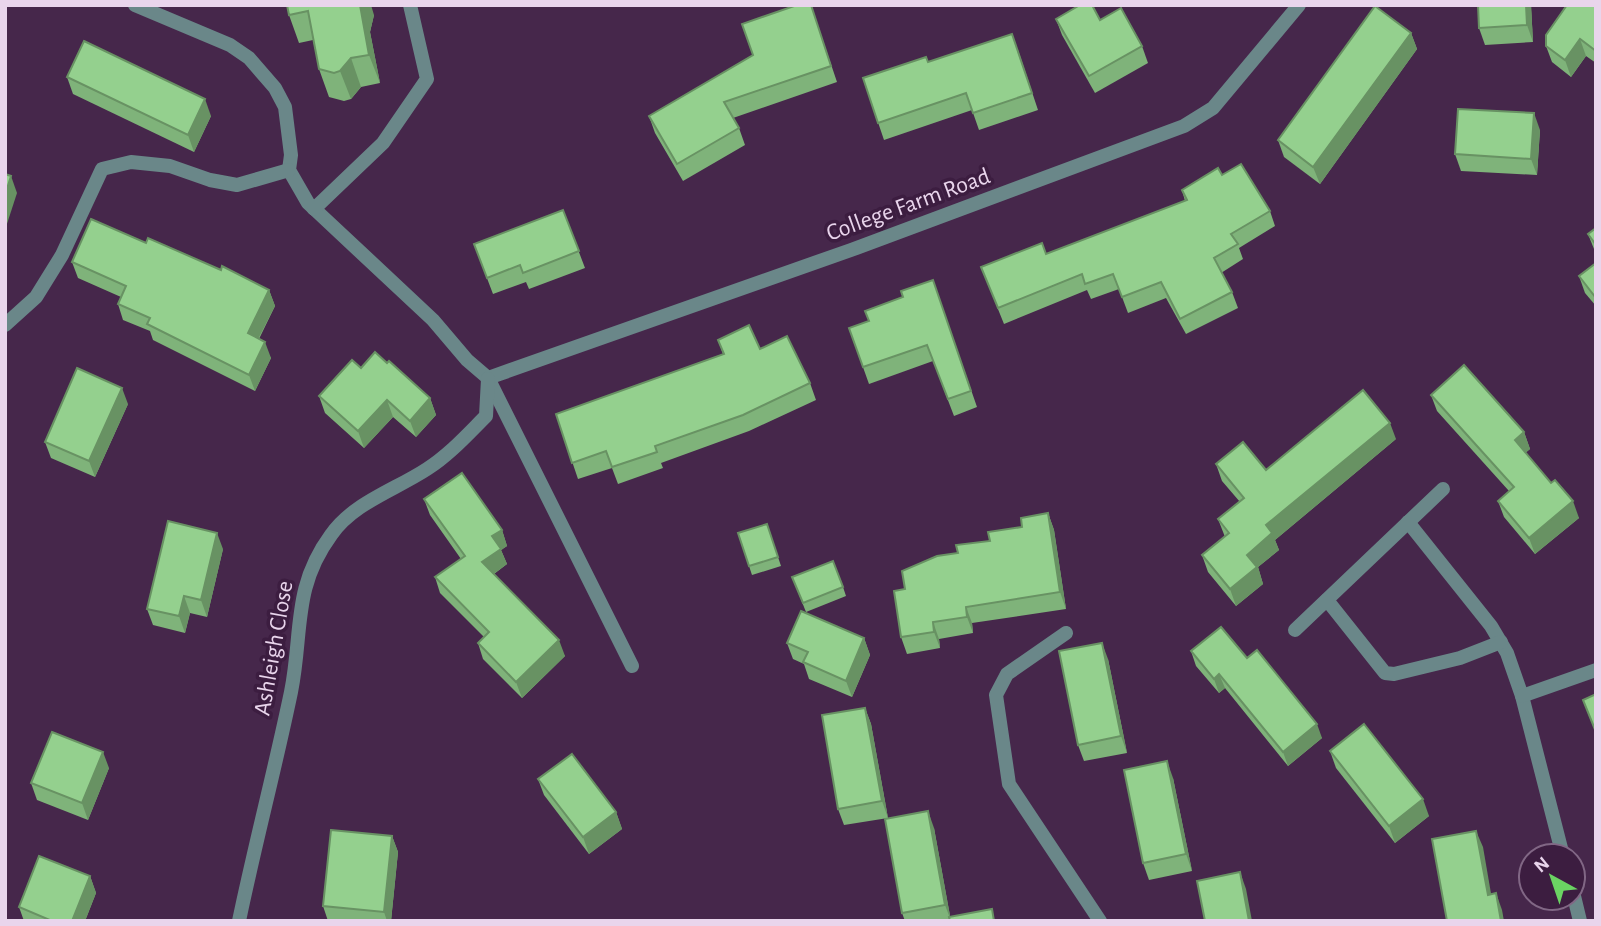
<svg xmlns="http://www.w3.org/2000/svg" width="1601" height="926" font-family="'Alegreya Sans',sans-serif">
<rect width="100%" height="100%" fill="#46274b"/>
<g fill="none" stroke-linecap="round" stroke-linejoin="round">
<!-- minor -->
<g stroke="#6a8789" stroke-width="14">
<path d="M 135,5 L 230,45 L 249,58 L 275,88 L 285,107 L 291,155 L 289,170 L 308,203 L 433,320 L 467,360 L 488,378 L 632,666"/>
<path d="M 314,209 L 383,143 L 427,79 L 410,5"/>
<path d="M 5,325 L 36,297 L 62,255 L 102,169 L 131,162 L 170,166 L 210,180 L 237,185 L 289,170"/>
<path d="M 488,378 L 851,250 L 1184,126 L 1213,108 L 1299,5"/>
<path d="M 1408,522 L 1491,626 L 1507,653 L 1522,696 L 1563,856"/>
<path d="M 1327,600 L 1385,673 L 1394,674 L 1460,658 L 1501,642"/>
<path d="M 1295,630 L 1443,489"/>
<path d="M 1066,633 L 1007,674 L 996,695 L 1009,784 L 1100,921"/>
<path d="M 1522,696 L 1596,670"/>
<path d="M 1573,892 L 1580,921"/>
<path d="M 239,921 C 255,844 275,769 291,692 C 303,633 292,588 331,535 C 353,503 395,490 427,469 C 449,455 467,435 486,416 L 488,379"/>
</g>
</g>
<!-- wall -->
<g fill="#7fb37a">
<path d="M 287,5 L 374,15 L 370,32 L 380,83 L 361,87 L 351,99 L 344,101 L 329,97 L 319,69 L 313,40 L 299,43 L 289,15 Z"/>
<path d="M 811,5 L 837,82 L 733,118 L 739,128 L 745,145 L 683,181 L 655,133 L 649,116 L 753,55 Z"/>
<path d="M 1531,5 L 1533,42 L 1485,45 L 1479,28 Z"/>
<path d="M 1596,5 L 1596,63 L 1586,56 L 1571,77 L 1552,62 L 1546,46 Z"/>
<path d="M 1056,19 L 1100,20 L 1142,46 L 1148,63 L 1095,93 L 1062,35 Z"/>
<path d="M 1411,33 L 1417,49 L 1320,184 L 1284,157 L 1278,140 Z"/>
<path d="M 1018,50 L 1038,110 L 979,130 L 972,110 L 884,140 L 863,78 L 928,62 Z"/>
<path d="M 67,77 L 211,116 L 194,152 L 73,94 Z"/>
<path d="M 1540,130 L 1537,175 L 1461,171 L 1455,154 Z"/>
<path d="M 1222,175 L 1270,211 L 1275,226 L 1239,248 L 1243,259 L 1221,273 L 1232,292 L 1238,308 L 1186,334 L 1166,298 L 1128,313 L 1119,289 L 1091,299 L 1087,290 L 1004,324 L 981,267 L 1046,254 L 1185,201 L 1182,190 Z"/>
<path d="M 563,210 L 585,268 L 529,289 L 526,282 L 493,294 L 474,244 Z"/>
<path d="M 1596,228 L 1596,254 L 1588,234 Z"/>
<path d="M 146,243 L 221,270 L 269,290 L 275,306 L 259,339 L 271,358 L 255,391 L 153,340 L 150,331 L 123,320 L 118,304 L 121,297 L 78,278 L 72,262 Z"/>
<path d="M 1596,263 L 1596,306 L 1585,293 L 1579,276 Z"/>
<path d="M 933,280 L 977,407 L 954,416 L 933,361 L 869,384 L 849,328 L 869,321 L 903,297 Z"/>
<path d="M 718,340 L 760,349 L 810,383 L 816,400 L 749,431 L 661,463 L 663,468 L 618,484 L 612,468 L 578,479 L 556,414 L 723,354 Z"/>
<path d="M 387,363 L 430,398 L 436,415 L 416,437 L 393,417 L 364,448 L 325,413 L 319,396 L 361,368 Z"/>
<path d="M 1431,395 L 1524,432 L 1530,449 L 1525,453 L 1579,518 L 1535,554 L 1504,517 L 1498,501 L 1509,491 L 1437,411 Z"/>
<path d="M 128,404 L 95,477 L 51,458 L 45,442 Z"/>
<path d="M 1396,439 L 1275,540 L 1279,550 L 1258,567 L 1263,584 L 1236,606 L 1208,572 L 1202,555 L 1225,537 L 1218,519 L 1240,502 L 1222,481 L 1216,464 L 1266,470 Z"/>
<path d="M 424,499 L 502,530 L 507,546 L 501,550 L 507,564 L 494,574 L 565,656 L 522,698 L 483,659 L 478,643 L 484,637 L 440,593 L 435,577 L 461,559 L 430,515 Z"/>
<path d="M 1048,513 L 1054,530 L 1066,609 L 972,623 L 973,633 L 939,639 L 940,648 L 907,654 L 901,637 L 905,589 L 958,553 L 1022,527 Z"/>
<path d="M 767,524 L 781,566 L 752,575 L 738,533 Z"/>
<path d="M 223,549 L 207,617 L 190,613 L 185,633 L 153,625 L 147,609 Z"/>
<path d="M 792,577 L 843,587 L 846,596 L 806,612 Z"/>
<path d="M 864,638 L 870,655 L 852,697 L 809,679 L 804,664 L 793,659 L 787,643 Z"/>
<path d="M 1191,651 L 1247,658 L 1322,738 L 1288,766 L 1225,688 L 1219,693 L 1196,666 Z"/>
<path d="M 1108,659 L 1127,753 L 1084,761 L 1078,745 Z"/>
<path d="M 865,708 L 871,724 L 888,818 L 844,825 L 838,809 Z"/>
<path d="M 1330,751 L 1429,816 L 1395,843 L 1336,768 Z"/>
<path d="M 109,768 L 88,820 L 37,800 L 31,783 Z"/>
<path d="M 1173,778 L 1192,871 L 1149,880 L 1143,863 Z"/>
<path d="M 538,779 L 616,812 L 622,829 L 589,854 L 544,795 Z"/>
<path d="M 934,828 L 950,916 L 997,921 L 905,921 L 902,913 Z"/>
<path d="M 392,836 L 398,852 L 391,921 L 328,921 L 323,906 Z"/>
<path d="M 90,876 L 96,893 L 85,921 L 24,921 L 19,907 Z"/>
</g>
<!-- shaded-wall -->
<g fill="#689263">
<path d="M 360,5 L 371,5 L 374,15 L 370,32 L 380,83 L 369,55 Z"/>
<path d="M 1526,5 L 1531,5 L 1533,42 L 1527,25 Z"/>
<path d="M 1411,33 L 1417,49 L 1320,184 L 1313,167 Z"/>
<path d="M 1580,39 L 1586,56 L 1571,77 L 1565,60 Z"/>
<path d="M 351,58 L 361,87 L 351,99 L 340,71 Z"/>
<path d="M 205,99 L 211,116 L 194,152 L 188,135 Z"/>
<path d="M 1534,113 L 1540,130 L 1537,175 L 1531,159 Z"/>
<path d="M 11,176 L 17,193 L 5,230 L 5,195 Z"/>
<path d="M 269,290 L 275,306 L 253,349 L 248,333 Z"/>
<path d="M 265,342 L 271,358 L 255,391 L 249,375 Z"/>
<path d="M 122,388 L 128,404 L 95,477 L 89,461 Z"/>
<path d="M 430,398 L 436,415 L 416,437 L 410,421 Z"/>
<path d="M 387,400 L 393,417 L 364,448 L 358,431 Z"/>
<path d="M 1390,423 L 1396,439 L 1275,540 L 1279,550 L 1258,567 L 1263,584 L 1236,606 L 1230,589 L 1247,555 L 1266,525 Z"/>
<path d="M 1524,432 L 1530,449 L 1521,457 L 1515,440 Z"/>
<path d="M 1573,501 L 1579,518 L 1535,554 L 1529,538 Z"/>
<path d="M 1048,513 L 1054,530 L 1066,609 L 1060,592 Z"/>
<path d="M 502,530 L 507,546 L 501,550 L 507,564 L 488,578 L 482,562 L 492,536 Z"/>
<path d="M 217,533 L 223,549 L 207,617 L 201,600 Z"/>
<path d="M 184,596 L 190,613 L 185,633 L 179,616 Z"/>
<path d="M 966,607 L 972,623 L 973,633 L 967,617 Z"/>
<path d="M 933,622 L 939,639 L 940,648 L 934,632 Z"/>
<path d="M 864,638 L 870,655 L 852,697 L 846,681 Z"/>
<path d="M 559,640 L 565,656 L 522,698 L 516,682 Z"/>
<path d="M 1102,643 L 1108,659 L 1127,753 L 1121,736 Z"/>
<path d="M 1219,674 L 1225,688 L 1219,693 L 1214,679 Z"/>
<path d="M 865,708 L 871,724 L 888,818 L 882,801 Z"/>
<path d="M 1317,724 L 1322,738 L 1288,766 L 1283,752 Z"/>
<path d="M 103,752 L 109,768 L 88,820 L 82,803 Z"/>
<path d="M 1167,761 L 1173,778 L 1192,871 L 1186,854 Z"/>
<path d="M 1423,799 L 1429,816 L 1395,843 L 1389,826 Z"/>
<path d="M 928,811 L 934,828 L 951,921 L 945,905 Z"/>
<path d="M 616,812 L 622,829 L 589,854 L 583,837 Z"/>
<path d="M 1476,831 L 1483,847 L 1494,911 L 1488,895 Z"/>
<path d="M 392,836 L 398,852 L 391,921 L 387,921 L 384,912 Z"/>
<path d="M 1240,872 L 1246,889 L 1252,921 L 1249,921 Z"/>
<path d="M 90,876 L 96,893 L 85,921 L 72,921 Z"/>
<path d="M 1496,893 L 1502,910 L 1504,921 L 1501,921 Z"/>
</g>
<!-- building -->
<g fill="#94d08e" stroke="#689263" stroke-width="2">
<path d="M 287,5 L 360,5 L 369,55 L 351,58 L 340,71 L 334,73 L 319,69 L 308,11 L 289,15 Z"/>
<path d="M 797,5 L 811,5 L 831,66 L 724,102 L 739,128 L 677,164 L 649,116 L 753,55 L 742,24 Z"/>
<path d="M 1080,5 L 1092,5 L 1100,20 L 1121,8 L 1142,46 L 1089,76 L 1056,19 Z"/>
<path d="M 1478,5 L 1526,5 L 1527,25 L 1479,28 Z"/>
<path d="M 1567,5 L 1596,5 L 1596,51 L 1580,39 L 1565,60 L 1546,46 L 1546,35 Z"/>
<path d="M 1375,6 L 1411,33 L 1313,167 L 1278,140 Z"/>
<path d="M 1012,34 L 1032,93 L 973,113 L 966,93 L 878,123 L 863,78 L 926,57 L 928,62 Z"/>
<path d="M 84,41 L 205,99 L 188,135 L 67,77 Z"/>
<path d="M 1458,109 L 1534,113 L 1531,159 L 1455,154 Z"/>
<path d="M 1241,164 L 1270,211 L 1231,234 L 1238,244 L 1214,258 L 1232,292 L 1180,319 L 1161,282 L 1122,297 L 1113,274 L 1085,284 L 1082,274 L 998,308 L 981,267 L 1042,243 L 1046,254 L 1187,200 L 1182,190 L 1218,168 L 1222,175 Z"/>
<path d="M 5,174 L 11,176 L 5,195 Z"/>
<path d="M 563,210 L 579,251 L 523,273 L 520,265 L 487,278 L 474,244 Z"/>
<path d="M 91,219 L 146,243 L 148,238 L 221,270 L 222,266 L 269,290 L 248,333 L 265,342 L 249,375 L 147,324 L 150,318 L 118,304 L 126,286 L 72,262 Z"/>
<path d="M 1596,228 L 1596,245 L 1588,234 Z"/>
<path d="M 1596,263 L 1596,298 L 1579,276 Z"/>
<path d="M 933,280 L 971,391 L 948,399 L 927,345 L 863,367 L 849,328 L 869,321 L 865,311 L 903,297 L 901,291 Z"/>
<path d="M 749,325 L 760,349 L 787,336 L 810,383 L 743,415 L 655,446 L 657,452 L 612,467 L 606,451 L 572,463 L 556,414 L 724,354 L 718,340 Z"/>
<path d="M 375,352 L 387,363 L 389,361 L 430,398 L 410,421 L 387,400 L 358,431 L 319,396 L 352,360 L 361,368 Z"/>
<path d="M 1464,365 L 1524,432 L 1515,440 L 1551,483 L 1555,480 L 1573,501 L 1529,538 L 1498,501 L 1514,487 L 1431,395 Z"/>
<path d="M 77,368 L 122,388 L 89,461 L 45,442 Z"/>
<path d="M 1363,390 L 1390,423 L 1266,525 L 1272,533 L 1247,555 L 1257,567 L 1230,589 L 1202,555 L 1229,533 L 1218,519 L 1244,498 L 1216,464 L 1243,442 L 1266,470 Z"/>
<path d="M 462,473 L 502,530 L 492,536 L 501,549 L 482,562 L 559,640 L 516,682 L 478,643 L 489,632 L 435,577 L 465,556 L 424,499 Z"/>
<path d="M 1048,513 L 1060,592 L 966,607 L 967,617 L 933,622 L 934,632 L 901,637 L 894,591 L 905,589 L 902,571 L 937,556 L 958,553 L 956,545 L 990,541 L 988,532 L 1022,527 L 1021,518 Z"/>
<path d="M 168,521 L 217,533 L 201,600 L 184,596 L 179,616 L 147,609 Z"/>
<path d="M 767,524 L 778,557 L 749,566 L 738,533 Z"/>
<path d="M 833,561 L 843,587 L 803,603 L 792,577 Z"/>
<path d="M 801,611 L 864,638 L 846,681 L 803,662 L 808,652 L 787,643 Z"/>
<path d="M 1221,627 L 1247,658 L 1257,650 L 1317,724 L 1283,752 L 1219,674 L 1214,679 L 1191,651 Z"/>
<path d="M 1102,643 L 1121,736 L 1078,745 L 1059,651 Z"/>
<path d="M 1596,694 L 1596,732 L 1583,700 Z"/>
<path d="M 865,708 L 882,801 L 838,809 L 822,715 Z"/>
<path d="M 1364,724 L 1423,799 L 1389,826 L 1330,751 Z"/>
<path d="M 52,732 L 103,752 L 82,803 L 31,783 Z"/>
<path d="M 572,754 L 616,812 L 583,837 L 538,779 Z"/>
<path d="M 1167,761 L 1186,854 L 1143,863 L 1124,770 Z"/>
<path d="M 928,811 L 945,905 L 902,913 L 885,819 Z"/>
<path d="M 331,830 L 392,836 L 384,912 L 323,906 Z"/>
<path d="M 1476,831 L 1488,895 L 1496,893 L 1501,921 L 1447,921 L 1432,839 Z"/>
<path d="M 39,856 L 90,876 L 72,921 L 52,921 L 19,907 Z"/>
<path d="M 1240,872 L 1249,921 L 1205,921 L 1197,881 Z"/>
<path d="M 992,909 L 994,921 L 950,921 L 949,917 Z"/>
</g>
<g text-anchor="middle" stroke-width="7" stroke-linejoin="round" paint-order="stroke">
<!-- street labels -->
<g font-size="24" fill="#e9d5ec" stroke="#3c1d40">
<text transform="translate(908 204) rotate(-20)" y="8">College Farm Road</text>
<text transform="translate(273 648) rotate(-80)" y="8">Ashleigh Close</text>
</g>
</g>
<!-- border -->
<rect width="1601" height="926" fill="none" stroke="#e9d5ec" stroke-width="14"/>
<!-- north arrow -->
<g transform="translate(1552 877) rotate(320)"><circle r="33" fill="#3c1d40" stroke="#816785" stroke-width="2"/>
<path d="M0-5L12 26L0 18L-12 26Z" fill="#6bd363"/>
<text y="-10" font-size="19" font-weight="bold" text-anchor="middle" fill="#e9d5ec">N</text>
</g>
</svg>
